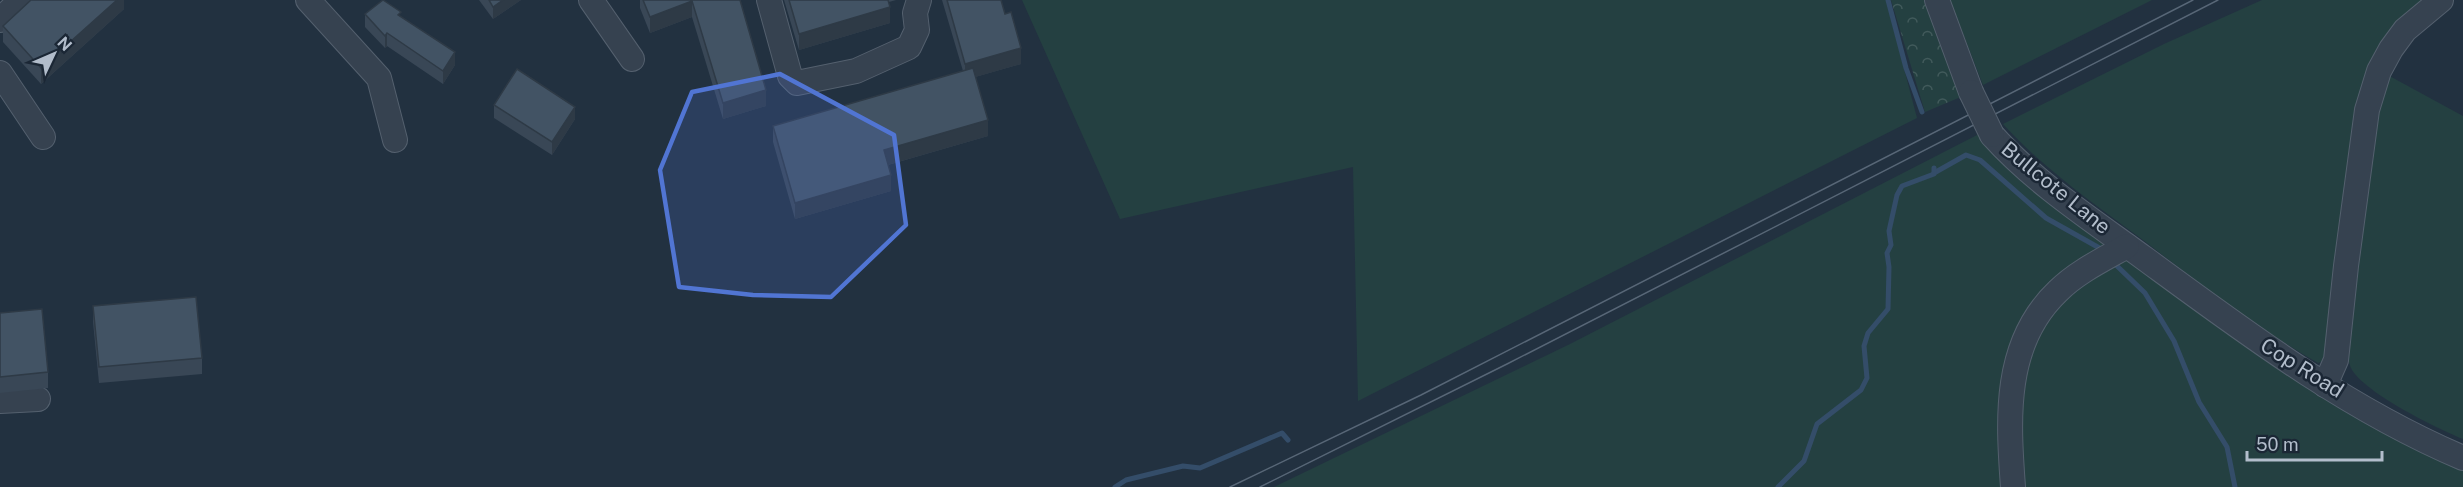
<svg xmlns="http://www.w3.org/2000/svg" width="2463" height="487" font-family="'Public Sans',sans-serif">
<defs>
<pattern id="forest-crowns" width="20" height="18" patternUnits="userSpaceOnUse" patternTransform="scale(1.5)"><rect width="20" height="18" fill="#244041"/><path d="M2 6a3 3 0 1 1 6 0M12 15a3 3 0 1 1 6 0" fill="none" stroke="#415a5b"/></pattern>
</defs>
<rect width="100%" height="100%" fill="#223140"/>
<!-- grass -->
<g fill="#244041">
<path d="M 1022,0 L 1886,0 L 1917,118 L 1358,401 L 1353,167 L 1120,219 Z"/>
<path d="M 1950,0 L 2152,0 L 1983,85 Z"/>
<path d="M 2262,0 L 2433,0 L 2380,47 L 2327,359 L 2318,363 C 2256,328 2199,283 2143,240 C 2094,204 2044,169 2003,124 L 2164,44 Z"/>
<path d="M 2384,73 L 2463,116 L 2463,439 C 2436,428 2367,394 2352,370 C 2347,362 2348,347 2347,338 Z"/>
<path d="M 1979,134 L 2463,468 L 2463,487 L 1274,487 L 1570,344 Z"/>
</g>
<!-- forest -->
<path fill="url(#forest-crowns)" d="M 1891,0 L 1926,0 L 1963,96 L 1925,112 Z"/>
<g fill="none" stroke-linecap="round" stroke-linejoin="round">
<!-- stream -->
<g stroke="#344d69" stroke-width="5">
<path d="M 1888,0 L 1906,68 L 1922,112"/>
<path d="M 1934,173 L 1966,155 L 1980,160 L 2046,218 L 2103,250"/>
<path d="M 2116,265 L 2145,293 L 2174,341 L 2199,402 L 2227,447 L 2235,487"/>
<path d="M 1115,487 L 1126,480 L 1183,466 L 1200,468 L 1282,433 L 1288,440"/>
<path d="M 1778,487 L 1804,461 L 1817,424 L 1861,390 L 1867,378 L 1864,346 L 1868,333 L 1888,309 L 1889,267 L 1887,253 L 1891,245 L 1889,231 L 1897,195 L 1902,186 L 1934,174 L 1934,168"/>
</g>
<defs>
<g id="minor">
<path d="M 308,0 L 379,78 L 395,140"/>
<path d="M 591,0 L 632,59"/>
<path d="M 769,0 L 790,76 L 797,83 L 856,71 L 909,47 L 917,30 L 915,13 L 919,0"/>
<path d="M 1937,0 L 1971,92"/>
<path d="M 0,20 L 21,0"/>
<path d="M 0,73 L 43,137"/>
<path d="M 1992,135 C 2035,183 2092,220 2144,258 C 2245,332 2347,409 2463,458"/>
<path d="M 2325,385 L 2336,360 L 2346,266 L 2367,110 L 2379,71 L 2391,49 L 2405,30 L 2441,0"/>
<path d="M 0,401 L 38,399"/>
<path d="M 2013,487 C 2008,419 2003,343 2058,291 C 2077,272 2104,259 2127,246"/>
</g>
</defs>
<!-- minor casing -->
<use href="#minor" stroke="#54606e" stroke-width="26"/>
<!-- minor -->
<use href="#minor" stroke="#364250" stroke-width="24"/>
<!-- tram -->
<g stroke="#586777" stroke-width="1.5">
<path d="M 1230,487 L 1421,395 L 2193,0"/>
<path d="M 1260,487 L 1507,364 L 2218,0"/>
</g>
<defs>
<path id="minor-bridge" d="M 1971,92 L 1992,135"/>
</defs>
<!-- minor-bridge casing -->
<use href="#minor-bridge" stroke="#54606e" stroke-width="26" stroke-linecap="butt"/>
<!-- minor-bridge -->
<use href="#minor-bridge" stroke="#364250" stroke-width="24"/>
</g>
<!-- wall -->
<g fill="#394756">
<path d="M 124,0 L 124,9 L 41,84 L 3,42 L 3,26 Z"/>
<path d="M 479,0 L 521,0 L 493,19 Z"/>
<path d="M 640,0 L 740,0 L 766,106 L 723,119 L 692,17 L 650,33 L 640,8 Z"/>
<path d="M 784,0 L 896,0 L 889,2 L 890,23 L 799,50 Z"/>
<path d="M 942,0 L 1001,0 L 1021,64 L 975,77 L 988,136 L 888,165 L 891,191 L 795,219 L 773,142 L 773,126 L 963,71 Z"/>
<path d="M 365,14 L 401,17 L 455,65 L 443,84 L 387,46 L 385,48 L 365,27 Z"/>
<path d="M 494,105 L 575,119 L 552,155 L 494,118 Z"/>
<path d="M 93,306 L 202,358 L 202,374 L 99,383 L 93,322 Z"/>
<path d="M 0,313 L 48,372 L 48,388 L 0,393 Z"/>
</g>
<!-- shaded-wall -->
<g fill="#2e3a46">
<path d="M 117,0 L 124,0 L 124,9 L 41,84 L 41,68 Z"/>
<path d="M 503,0 L 521,0 L 493,19 L 493,7 Z"/>
<path d="M 692,1 L 692,17 L 650,33 L 650,17 Z"/>
<path d="M 890,7 L 890,23 L 799,50 L 799,34 Z"/>
<path d="M 387,33 L 387,46 L 385,48 L 385,36 Z"/>
<path d="M 1021,48 L 1021,64 L 965,80 L 965,64 Z"/>
<path d="M 455,52 L 455,65 L 443,84 L 443,71 Z"/>
<path d="M 766,90 L 766,106 L 723,119 L 723,103 Z"/>
<path d="M 575,107 L 575,119 L 552,155 L 552,142 Z"/>
<path d="M 988,120 L 988,136 L 884,166 L 884,150 Z"/>
<path d="M 891,175 L 891,191 L 795,219 L 795,203 Z"/>
</g>
<!-- building -->
<g fill="#425364" stroke="#2e3a46" stroke-width="1.5">
<path d="M 31,0 L 117,0 L 41,68 L 3,26 Z"/>
<path d="M 383,0 L 401,12 L 398,15 L 455,52 L 443,71 L 387,33 L 385,36 L 365,14 Z"/>
<path d="M 489,0 L 503,0 L 493,7 Z"/>
<path d="M 643,0 L 740,0 L 766,90 L 723,103 L 692,1 L 650,17 Z"/>
<path d="M 789,0 L 888,0 L 890,7 L 799,34 Z"/>
<path d="M 947,0 L 1001,0 L 1005,14 L 1011,12 L 1021,48 L 965,64 Z"/>
<path d="M 973,68 L 988,120 L 884,150 L 891,175 L 795,203 L 773,126 Z"/>
<path d="M 517,69 L 575,107 L 552,142 L 494,105 Z"/>
<path d="M 196,297 L 202,358 L 99,367 L 93,306 Z"/>
<path d="M 42,309 L 48,372 L 0,377 L 0,313 Z"/>
</g>
<!-- marked area -->
<path fill="#5175d3" fill-opacity="0.2" stroke="#5175d3" stroke-width="4.5" stroke-linejoin="round" d="M 780,74 L 894,135 L 906,225 L 831,297 L 753,295 L 679,287 L 660,170 L 692,92 Z"/>
<g text-anchor="middle" stroke-width="5" stroke-linejoin="round" paint-order="stroke">
<!-- street labels -->
<g font-size="21" fill="#b2bdcb" stroke="#1b2735">
<text transform="translate(2056 188) rotate(39)" y="7">Bullcote Lane</text>
<text transform="translate(2302 368) rotate(32)" y="7">Cop Road</text>
</g>
</g>
<!-- north arrow -->
<g transform="translate(54 54) rotate(46)" stroke="#1b2735" stroke-width="4.5" paint-order="stroke">
<path d="M0-4.5L10 22L0 15L-10 22Z" fill="#b2bdcb"/>
<text y="-9" font-size="16" font-weight="bold" text-anchor="middle" fill="#b2bdcb">N</text>
</g>
<!-- scale -->
<path d="M2247 451v9h135v-9" fill="none" stroke="#b2bdcb" stroke-width="3"/>
<text x="2256" y="451" font-size="18" fill="#b2bdcb" stroke="#1b2735" stroke-width="4.5" paint-order="stroke">50 m</text>
</svg>
